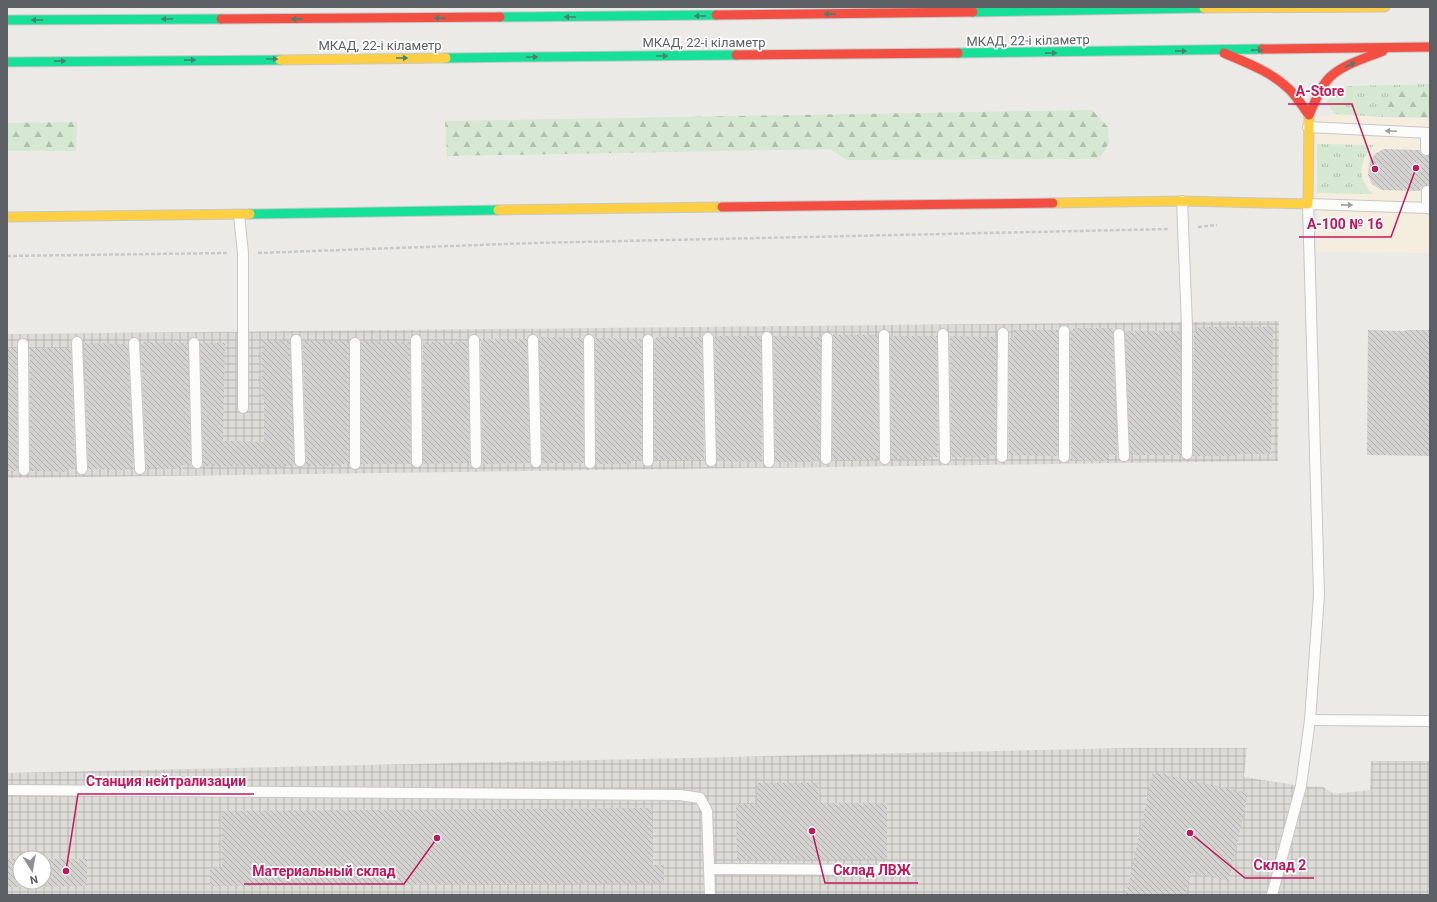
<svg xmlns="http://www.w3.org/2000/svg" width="1437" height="902" font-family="Roboto,sans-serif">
<defs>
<pattern id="industrial-grid" width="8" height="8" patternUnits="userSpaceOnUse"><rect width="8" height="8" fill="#dddbd7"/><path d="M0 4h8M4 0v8" fill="none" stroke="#b6b5b2"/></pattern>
<pattern id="grass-tufts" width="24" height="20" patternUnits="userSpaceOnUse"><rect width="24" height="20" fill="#d6e7d2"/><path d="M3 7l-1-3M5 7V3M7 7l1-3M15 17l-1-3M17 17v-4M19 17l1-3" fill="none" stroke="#b1bfae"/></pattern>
<pattern id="forest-firs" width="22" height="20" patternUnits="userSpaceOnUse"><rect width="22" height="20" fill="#d6e7d2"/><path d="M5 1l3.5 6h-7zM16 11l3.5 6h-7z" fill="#b1bfae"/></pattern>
<pattern id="building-back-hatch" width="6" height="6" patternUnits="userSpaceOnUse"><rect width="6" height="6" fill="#d3d2d0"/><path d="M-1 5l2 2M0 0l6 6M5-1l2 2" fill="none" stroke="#aeaeac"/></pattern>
</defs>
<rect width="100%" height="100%" fill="#eceae6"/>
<!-- commercial -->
<path fill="#f5eedf" d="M 1335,114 L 1382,117 L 1430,118 L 1430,253 L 1317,252 L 1318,216 L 1316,117 Z"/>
<!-- industrial -->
<g fill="url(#industrial-grid)" fill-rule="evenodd">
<path d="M 1279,321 L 1278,461 L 7,478 L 7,334 Z"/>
<path d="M 1133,748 L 1247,748 L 1244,777 L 1301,786 L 1323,787 L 1334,794 L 1370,790 L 1371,761 L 1430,761 L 1430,895 L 7,895 L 7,773 ZM 20,858 L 44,858 L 44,882 L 20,882 Z"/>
</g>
<!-- grass -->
<g fill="url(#grass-tufts)">
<path d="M 1430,84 L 1430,91 L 1390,91 L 1382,117 L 1335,114 L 1328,105 L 1327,101 L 1335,92 L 1349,86 Z"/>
<path d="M 1317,144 L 1374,145 C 1359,161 1356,178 1373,194 L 1317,193 Z"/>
</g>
<!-- forest -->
<g fill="url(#forest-firs)">
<path d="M 1390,90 L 1430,91 L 1430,118 L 1382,117 Z"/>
<path d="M 1092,110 L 1108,127 L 1109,143 L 1099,159 L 847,160 L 830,149 L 447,156 L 445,121 Z"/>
<path d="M 77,122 L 76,151 L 7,151 L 7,123 Z"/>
</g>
<!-- building -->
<g fill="url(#building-back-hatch)">
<path d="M 1384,149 L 1420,150 L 1423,156 L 1426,156 L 1430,155 L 1430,185 L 1423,186 L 1420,191 L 1381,190 L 1372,184 L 1368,175 L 1370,160 L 1376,153 Z"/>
<path d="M 1198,327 L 1273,327 L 1271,454 L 1237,454 L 1237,456 L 1193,456 L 1194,332 L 1198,332 Z"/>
<path d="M 1073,328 L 1113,328 L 1113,334 L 1117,455 L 1108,455 L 1108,461 L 1071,460 L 1070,330 L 1073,330 Z"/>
<path d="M 1014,330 L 1058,330 L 1058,456 L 1009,455 L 1009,338 L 1014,338 Z"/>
<path d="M 1368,330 L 1406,331 L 1406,330 L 1430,330 L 1430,456 L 1367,455 Z"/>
<path d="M 1124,331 L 1180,331 L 1181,455 L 1130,455 Z"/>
<path d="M 833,335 L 878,335 L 879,459 L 870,459 L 870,460 L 832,460 Z"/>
<path d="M 716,336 L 761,336 L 762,462 L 717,461 L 714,337 L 716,337 Z"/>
<path d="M 773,336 L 821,337 L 820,460 L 814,460 L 814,462 L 775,462 Z"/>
<path d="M 890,336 L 937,336 L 938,457 L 930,457 L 930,460 L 891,459 Z"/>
<path d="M 950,336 L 996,337 L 996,455 L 987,455 L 987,458 L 951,457 Z"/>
<path d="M 539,337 L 583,338 L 584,463 L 542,463 Z"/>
<path d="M 656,337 L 702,337 L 704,460 L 654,460 L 654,339 L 656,339 Z"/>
<path d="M 595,338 L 642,339 L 642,460 L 631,460 L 631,464 L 596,464 Z"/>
<path d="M 481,339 L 527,339 L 530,463 L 482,464 Z"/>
<path d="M 262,340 L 290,341 L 294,461 L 296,466 L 283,466 L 283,467 L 203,466 L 200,343 L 225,343 L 223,441 L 264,442 L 264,400 L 262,400 Z"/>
<path d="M 303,341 L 349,341 L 349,464 L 342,464 L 342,466 L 304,466 L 306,461 Z"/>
<path d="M 361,341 L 410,342 L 411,464 L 361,464 Z"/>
<path d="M 143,342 L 188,343 L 191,466 L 183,465 L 183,469 L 146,468 L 141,344 L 143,344 Z"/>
<path d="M 423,342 L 468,342 L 470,463 L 423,464 Z"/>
<path d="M 84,343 L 128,344 L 133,468 L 127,468 L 127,470 L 88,469 Z"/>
<path d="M 7,348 L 17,348 L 18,471 L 7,471 Z"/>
<path d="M 30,348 L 71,348 L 75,469 L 68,469 L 68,472 L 30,471 Z"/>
<path d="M 1153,772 L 1248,793 L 1229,881 L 1191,873 L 1186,895 L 1126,895 Z"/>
<path d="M 757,783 L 818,783 L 818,803 L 887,803 L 887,859 L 737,860 L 736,804 L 757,804 Z"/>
<path d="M 652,808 L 653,865 L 664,865 L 664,883 L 210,886 L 210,868 L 222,868 L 222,811 Z"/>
<path d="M 7,859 L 20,859 L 20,882 L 44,882 L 44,859 L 87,859 L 87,886 L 7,887 Z"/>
</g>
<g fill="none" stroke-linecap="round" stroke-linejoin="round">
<defs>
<g id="lane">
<path d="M 1308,127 L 1430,133"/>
<path d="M 1426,133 L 1426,150"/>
<path d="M 1427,191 L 1427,207 L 1430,209"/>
<path d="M 1182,201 L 1187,326 L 1187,454"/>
<path d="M 239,215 L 243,253 L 243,408"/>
<path d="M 943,334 L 945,459"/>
<path d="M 1119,334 L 1124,456"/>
<path d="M 884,335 L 885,459"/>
<path d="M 767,337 L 769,462"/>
<path d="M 708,338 L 711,461"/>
<path d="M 296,340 L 300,461"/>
<path d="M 416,340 L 417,462"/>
<path d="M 474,340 L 476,463"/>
<path d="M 533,340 L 536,462"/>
<path d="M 589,340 L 590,463"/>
<path d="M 648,340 L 648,461"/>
<path d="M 77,342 L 82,469"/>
<path d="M 134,343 L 140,469"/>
<path d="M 194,343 L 197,463"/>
<path d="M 355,343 L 355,464"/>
<path d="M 23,344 L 24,470"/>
<path d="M 1002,457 L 1003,333"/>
<path d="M 1064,457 L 1064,331"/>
<path d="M 826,459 L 827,338"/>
<path d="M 1310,720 L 1430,721"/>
<path d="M 7,790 L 680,795 L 700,798 L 707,811 L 710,895"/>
<path d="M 709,869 L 887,870"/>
<path d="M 1272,895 L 1301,786 L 1310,720 L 1319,595 L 1308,204 L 1430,208"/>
</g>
<g id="fast">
<path d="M 973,12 L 1204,8"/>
<path d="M 500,17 L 716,15"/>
<path d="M 7,20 L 221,19"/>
<path d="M 958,53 L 1262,49"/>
<path d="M 446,58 L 736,55"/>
<path d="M 7,62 L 280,60"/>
<path d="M 250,214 L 498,210"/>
</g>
<g id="slow">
<path d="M 1204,8 L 1385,7"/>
<path d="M 280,60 L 446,58"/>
<path d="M 1053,203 L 1182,201 L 1308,204 L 1309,115"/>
<path d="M 498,210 L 722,207"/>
<path d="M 7,217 L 250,214"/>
</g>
<g id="jam">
<path d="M 716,15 L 973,12"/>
<path d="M 221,19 L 500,17"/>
<path d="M 1262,49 L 1430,47"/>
<path d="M 1224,53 C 1247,63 1272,72 1290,90 C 1297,97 1303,107 1309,115 C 1315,102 1320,87 1330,77 C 1344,64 1366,58 1383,51"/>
<path d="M 736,55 L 958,53"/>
<path d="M 722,207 L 1053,203"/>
</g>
</defs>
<!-- lane casing -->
<use href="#lane" stroke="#c7c7c7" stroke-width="12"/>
<!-- fast casing -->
<use href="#fast" stroke="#c8c8c8" stroke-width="11"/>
<!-- slow casing -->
<use href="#slow" stroke="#c8c8c8" stroke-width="11"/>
<!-- jam casing -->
<use href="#jam" stroke="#c8c8c8" stroke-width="11"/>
<!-- path -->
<g stroke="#c6cac8" stroke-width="2.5" stroke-dasharray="4 2" stroke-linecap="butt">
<path d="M 1198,227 L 1217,225"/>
<path d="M 258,253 L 533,243 L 1169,229"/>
<path d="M 7,256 L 227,253"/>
</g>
<!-- lane -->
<use href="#lane" stroke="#fcfcfb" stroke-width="10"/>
<!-- fast -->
<use href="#fast" stroke="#16e098" stroke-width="9"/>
<!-- slow -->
<use href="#slow" stroke="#ffcf43" stroke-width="9"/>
<!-- jam -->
<use href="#jam" stroke="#f24e42" stroke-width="9"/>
</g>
<!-- one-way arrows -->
<defs><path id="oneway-solid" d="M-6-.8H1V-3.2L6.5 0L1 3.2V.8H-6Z"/></defs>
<g fill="#4a8071">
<use href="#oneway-solid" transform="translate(830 14) rotate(179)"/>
<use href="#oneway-solid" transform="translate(700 16) rotate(180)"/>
<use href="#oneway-solid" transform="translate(570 17) rotate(180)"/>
<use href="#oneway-solid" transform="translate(440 18) rotate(180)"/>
<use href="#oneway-solid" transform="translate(167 19) rotate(180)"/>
<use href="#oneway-solid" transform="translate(297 19) rotate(180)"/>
<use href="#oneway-solid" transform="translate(37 20) rotate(180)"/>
<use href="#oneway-solid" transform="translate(1257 50) rotate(-1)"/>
<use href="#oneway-solid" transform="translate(1181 51) rotate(-1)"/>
<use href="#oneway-solid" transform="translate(1051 53) rotate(-1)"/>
<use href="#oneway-solid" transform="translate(662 56)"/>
<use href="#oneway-solid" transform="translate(532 57)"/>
<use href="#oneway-solid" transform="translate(402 58)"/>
<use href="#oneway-solid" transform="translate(272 59)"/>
<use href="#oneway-solid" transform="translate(190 60) rotate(-1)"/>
<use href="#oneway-solid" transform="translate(60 61) rotate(-1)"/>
<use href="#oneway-solid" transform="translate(1350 65) rotate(-25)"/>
</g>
<g fill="#9c9ea0">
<use href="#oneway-solid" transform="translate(1391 131) rotate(-177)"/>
<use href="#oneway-solid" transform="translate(1347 205) rotate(1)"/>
</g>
<g text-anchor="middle" stroke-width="3.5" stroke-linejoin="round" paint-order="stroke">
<!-- street labels -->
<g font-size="13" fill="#5c6064" stroke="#fff">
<text transform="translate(1028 40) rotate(-1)" y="5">МКАД, 22-і кіламетр</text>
<text x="704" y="47">МКАД, 22-і кіламетр</text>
<text x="380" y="50">МКАД, 22-і кіламетр</text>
</g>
</g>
<!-- callouts -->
<path fill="none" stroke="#c2185b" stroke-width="1.5" d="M1375 169L1352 104H1288M1416 168L1391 237H1299M66 871L78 794H254M1190 833L1245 878H1314M812 831L825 883H918M437 838L404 884H244"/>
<g fill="#c2185b" stroke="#fff" stroke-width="1.5">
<circle cx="1375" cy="169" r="4"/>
<circle cx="1416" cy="168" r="4"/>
<circle cx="66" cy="871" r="4"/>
<circle cx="1190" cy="833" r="4"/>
<circle cx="812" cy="831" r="4"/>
<circle cx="437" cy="838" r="4"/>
</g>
<g font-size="14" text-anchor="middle" font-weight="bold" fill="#c2185b" stroke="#fff" stroke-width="3.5" stroke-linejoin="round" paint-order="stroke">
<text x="1320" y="96">A-Store</text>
<text x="1345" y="229">А-100 № 16</text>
<text x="166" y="786">Станция нейтрализации</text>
<text x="1280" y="870">Склад 2</text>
<text x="872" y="875">Склад ЛВЖ</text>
<text x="324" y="876">Материальный склад</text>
</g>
<!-- border -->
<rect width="1437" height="902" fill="none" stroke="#5c6064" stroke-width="16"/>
<!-- north arrow -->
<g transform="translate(32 870) rotate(169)"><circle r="19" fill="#ffffff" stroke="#bebfc1"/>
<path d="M0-3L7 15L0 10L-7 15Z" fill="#8e9092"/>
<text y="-6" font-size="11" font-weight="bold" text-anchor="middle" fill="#5c6064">N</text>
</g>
</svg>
